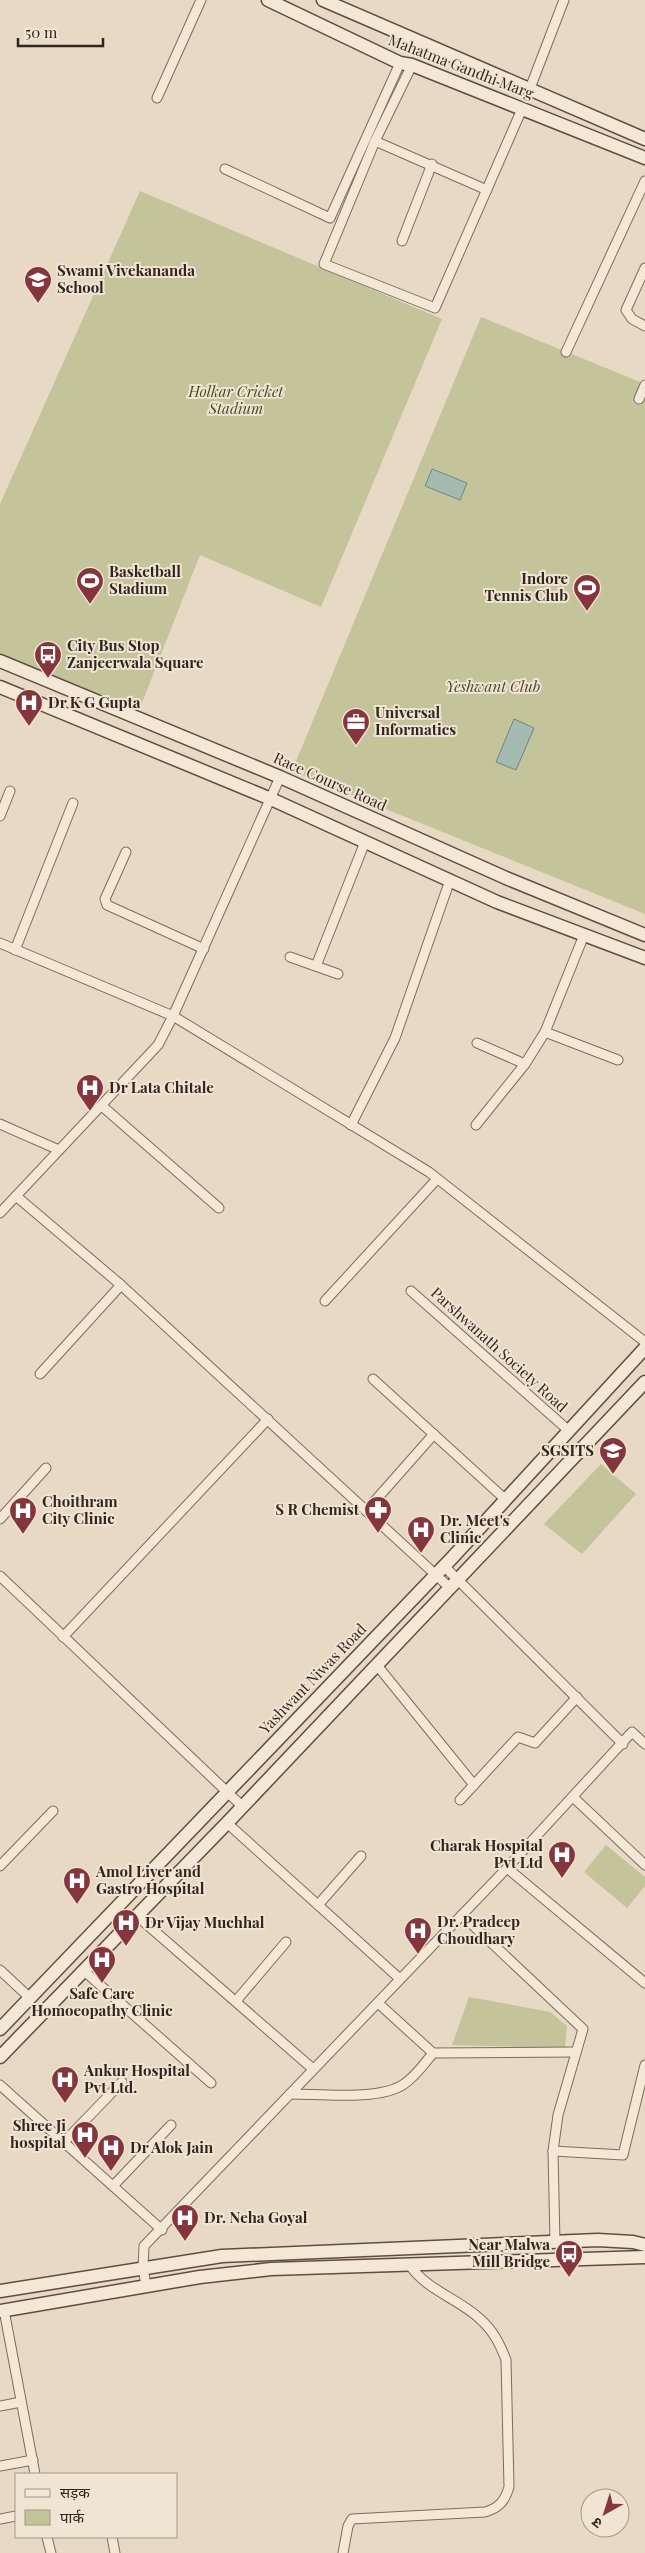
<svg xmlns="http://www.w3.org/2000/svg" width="645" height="2553" font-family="'Playfair Display','Noto Sans Devanagari',serif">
<rect width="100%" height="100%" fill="#e7d9c4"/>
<!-- green -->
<g fill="#c3c499">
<path d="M 140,191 L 442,319 L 321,607 L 200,555 L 138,713 L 0,655 L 0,504 Z"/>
<path d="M 481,317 L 645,384 L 645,914 L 292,771 Z"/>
<path d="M 601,1464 L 636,1494 L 582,1554 L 544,1524 Z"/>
<path d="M 606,1845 L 645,1877 L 645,1886 L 627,1908 L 584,1872 Z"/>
<path d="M 469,1997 L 550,2012 L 567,2026 L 565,2048 L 452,2045 Z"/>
</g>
<!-- water -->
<g fill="#a5bbb2" stroke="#6d887e">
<path d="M 432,469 L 467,483 L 460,500 L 425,486 Z"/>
<path d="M 514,719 L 534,728 L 516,770 L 496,762 Z"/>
</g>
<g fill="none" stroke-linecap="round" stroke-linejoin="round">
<defs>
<g id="minor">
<path d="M 412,65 L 375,141 L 324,264 L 435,308 L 522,109"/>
<path d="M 529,91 L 564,0"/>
<path d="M 157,98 L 201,0"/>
<path d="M 375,141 L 487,190"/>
<path d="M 225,169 L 330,218 L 400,63"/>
<path d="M 402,241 L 432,164"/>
<path d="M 645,268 L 626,310 L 632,319 L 645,326"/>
<path d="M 566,352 L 645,181"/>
<path d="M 639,399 L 645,385"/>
<path d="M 0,816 L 10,791"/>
<path d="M 126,852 L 105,899 L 107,905 L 204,949"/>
<path d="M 584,935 L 545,1032 L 618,1060"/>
<path d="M 0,943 L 173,1016 L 429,1172 L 645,1342"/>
<path d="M 15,950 L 73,803"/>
<path d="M 290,957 L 338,974"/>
<path d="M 316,966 L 365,842"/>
<path d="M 477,1043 L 525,1064"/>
<path d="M 102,1106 L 219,1208"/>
<path d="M 0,1124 L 59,1150"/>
<path d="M 351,1125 L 395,1038 L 450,880"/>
<path d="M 476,1125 L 525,1064 L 545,1032"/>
<path d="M 16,1196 L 121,1285 L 449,1587"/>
<path d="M 0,1213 L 158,1045 L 173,1016 L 280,777"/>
<path d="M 411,1291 L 568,1430"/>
<path d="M 325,1301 L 437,1179"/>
<path d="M 40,1374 L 121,1285"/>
<path d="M 373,1379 L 506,1500"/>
<path d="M 366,1511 L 434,1434"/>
<path d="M 0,1519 L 46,1468"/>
<path d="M 444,1566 L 623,1744"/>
<path d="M 0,1576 L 243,1807"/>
<path d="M 63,1637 L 268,1419"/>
<path d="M 376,1664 L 474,1785"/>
<path d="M 573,1797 L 645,1865"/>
<path d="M 460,1800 L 518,1737 L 535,1743 L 577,1697"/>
<path d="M 227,1823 L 318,1905 L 361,1856"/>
<path d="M 0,1866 L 53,1811"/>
<path d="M 507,1868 L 645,1983"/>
<path d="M 318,1905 L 400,1979"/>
<path d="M 136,1915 L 313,2069"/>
<path d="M 462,1915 L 583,2029 L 558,2115 L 553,2151 L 555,2242"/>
<path d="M 0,1970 L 30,1998"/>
<path d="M 83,1970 L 211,2083"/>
<path d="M 236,2001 L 286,1942"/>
<path d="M 378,2003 L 433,2053 L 575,2052"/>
<path d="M 0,2085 L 162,2230"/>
<path d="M 290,2094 C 320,2094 380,2101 404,2084 C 416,2076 424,2064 433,2053"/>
<path d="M 64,2142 L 122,2082"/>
<path d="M 553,2151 L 623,2155 L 645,2065"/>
<path d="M 113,2186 L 171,2125"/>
<path d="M 146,2286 L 143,2267 L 144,2246 L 507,1868 L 632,1732 L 645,1744"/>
<path d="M 4,2310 L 35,2474"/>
<path d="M 0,2406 L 21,2402"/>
<path d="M 0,2466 L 33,2460"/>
<path d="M 0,2519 L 16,2516"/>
<path d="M 47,2537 L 51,2553"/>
<path d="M 112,2537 L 115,2553"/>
<path d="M 343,2553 L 348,2526 L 352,2519 L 485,2512 C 499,2508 505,2501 509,2487 L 506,2360 C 500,2344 493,2330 479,2318 C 457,2298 426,2290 409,2264"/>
</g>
<g id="secondary">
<path d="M 268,0 L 400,63 L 412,65 L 645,158"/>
<path d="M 323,0 L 645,139"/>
<path d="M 0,661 L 280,777 L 506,878 L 645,935"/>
<path d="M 0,687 L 271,799 L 497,902 L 645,958"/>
<path d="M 0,2029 L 451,1559 L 645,1348"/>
<path d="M 0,2057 L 227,1823 L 645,1382"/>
<path d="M 0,2291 L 222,2256 L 598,2240 L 633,2242 L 645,2245"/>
<path d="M 0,2311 L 200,2277 L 271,2269 L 645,2257"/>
</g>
</defs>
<!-- minor casing -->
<use href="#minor" stroke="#7f6c5d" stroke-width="11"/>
<!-- secondary casing -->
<use href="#secondary" stroke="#614d40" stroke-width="15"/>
<!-- minor -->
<use href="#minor" stroke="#f3e7d5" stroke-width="9"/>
<!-- secondary -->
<use href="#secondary" stroke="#f3e7d5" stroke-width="12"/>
</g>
<!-- icons -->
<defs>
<symbol id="school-pin" viewBox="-11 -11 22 30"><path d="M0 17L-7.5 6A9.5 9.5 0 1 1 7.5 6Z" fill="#86353d" stroke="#f0e4d2"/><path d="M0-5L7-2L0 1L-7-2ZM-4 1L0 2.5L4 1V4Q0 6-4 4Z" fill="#fff"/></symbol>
<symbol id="stadium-pin" viewBox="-11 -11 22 30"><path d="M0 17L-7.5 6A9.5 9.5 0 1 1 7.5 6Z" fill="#86353d" stroke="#f0e4d2"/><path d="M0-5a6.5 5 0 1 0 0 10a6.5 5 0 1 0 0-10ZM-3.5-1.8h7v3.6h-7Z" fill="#fff"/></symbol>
<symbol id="bus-pin" viewBox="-11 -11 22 30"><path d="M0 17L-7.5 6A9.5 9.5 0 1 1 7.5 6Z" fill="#86353d" stroke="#f0e4d2"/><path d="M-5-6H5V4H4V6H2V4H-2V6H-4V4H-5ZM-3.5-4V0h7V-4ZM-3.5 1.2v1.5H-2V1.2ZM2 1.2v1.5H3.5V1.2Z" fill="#fff"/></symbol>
<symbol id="hospital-pin" viewBox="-11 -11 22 30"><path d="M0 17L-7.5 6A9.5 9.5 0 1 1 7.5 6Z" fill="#86353d" stroke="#f0e4d2"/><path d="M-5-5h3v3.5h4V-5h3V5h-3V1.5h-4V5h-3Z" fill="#fff"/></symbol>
<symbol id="office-pin" viewBox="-11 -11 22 30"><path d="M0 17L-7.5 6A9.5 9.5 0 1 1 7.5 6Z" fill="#86353d" stroke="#f0e4d2"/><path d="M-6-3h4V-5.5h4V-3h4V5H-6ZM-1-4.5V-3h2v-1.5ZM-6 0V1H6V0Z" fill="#fff"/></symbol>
<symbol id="university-pin" viewBox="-11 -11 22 30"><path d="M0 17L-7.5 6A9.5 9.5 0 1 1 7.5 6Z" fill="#86353d" stroke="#f0e4d2"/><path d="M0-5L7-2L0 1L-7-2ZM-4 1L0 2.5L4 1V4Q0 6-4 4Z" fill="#fff"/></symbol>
<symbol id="pharmacy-pin" viewBox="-11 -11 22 30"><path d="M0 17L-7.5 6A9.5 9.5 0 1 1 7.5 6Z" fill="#86353d" stroke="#f0e4d2"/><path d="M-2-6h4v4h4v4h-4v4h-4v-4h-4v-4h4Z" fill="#fff"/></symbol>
</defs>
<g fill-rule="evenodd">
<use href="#school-pin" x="22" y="264" width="32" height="43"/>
<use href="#stadium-pin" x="74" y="565" width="32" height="43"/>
<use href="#stadium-pin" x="571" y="572" width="32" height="43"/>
<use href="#bus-pin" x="32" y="639" width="32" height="43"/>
<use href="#hospital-pin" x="13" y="687" width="32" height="43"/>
<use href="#office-pin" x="340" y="706" width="32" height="43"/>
<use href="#hospital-pin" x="74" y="1072" width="32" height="43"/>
<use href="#university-pin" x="597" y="1435" width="32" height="43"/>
<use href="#pharmacy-pin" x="362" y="1494" width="32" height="43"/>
<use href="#hospital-pin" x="7" y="1495" width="32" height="43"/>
<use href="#hospital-pin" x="405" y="1514" width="32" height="43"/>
<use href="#hospital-pin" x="546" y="1839" width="32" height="43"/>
<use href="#hospital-pin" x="61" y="1865" width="32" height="43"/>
<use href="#hospital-pin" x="110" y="1907" width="32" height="43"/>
<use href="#hospital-pin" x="402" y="1915" width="32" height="43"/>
<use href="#hospital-pin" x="86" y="1944" width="32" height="43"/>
<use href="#hospital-pin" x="49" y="2064" width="32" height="43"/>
<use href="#hospital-pin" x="69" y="2119" width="32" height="43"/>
<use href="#hospital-pin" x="95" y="2132" width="32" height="43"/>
<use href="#hospital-pin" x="169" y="2202" width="32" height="43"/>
<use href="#bus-pin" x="553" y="2238" width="32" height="43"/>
</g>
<g text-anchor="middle" stroke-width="4" stroke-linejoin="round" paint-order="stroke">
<!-- street labels -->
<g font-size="15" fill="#31261f" stroke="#f0e4d2">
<text transform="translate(461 67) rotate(21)" y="5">Mahatma Gandhi Marg</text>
<text transform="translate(330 782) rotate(24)" y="5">Race Course Road</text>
<text transform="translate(499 1350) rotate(42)" y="5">Parshwanath Society Road</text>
<text transform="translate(313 1679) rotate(-46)" y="5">Yashwant Niwas Road</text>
</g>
<!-- poi labels -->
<g font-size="15" font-weight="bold" fill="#31261f" stroke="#f0e4d2" text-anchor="start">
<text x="57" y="276">Swami Vivekananda<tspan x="57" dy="17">School</tspan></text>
<text x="109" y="577">Basketball<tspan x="109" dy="17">Stadium</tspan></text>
<text x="568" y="584" text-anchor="end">Indore<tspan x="568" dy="17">Tennis Club</tspan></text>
<text x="67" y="651">City Bus Stop<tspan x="67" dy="17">Zanjeerwala Square</tspan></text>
<text x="48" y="708">Dr K G Gupta</text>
<text x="375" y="718">Universal<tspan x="375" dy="17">Informatics</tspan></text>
<text x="109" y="1093">Dr Lata Chitale</text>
<text x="594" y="1456" text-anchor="end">SGSITS</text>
<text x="42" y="1507">Choithram<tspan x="42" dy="17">City Clinic</tspan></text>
<text x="359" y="1515" text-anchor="end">S R Chemist</text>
<text x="440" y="1526">Dr. Meet's<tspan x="440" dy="17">Clinic</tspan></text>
<text x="543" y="1851" text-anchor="end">Charak Hospital<tspan x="543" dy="17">Pvt Ltd</tspan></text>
<text x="96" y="1877">Amol Liver and<tspan x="96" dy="17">Gastro Hospital</tspan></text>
<text x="437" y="1927">Dr. Pradeep<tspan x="437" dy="17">Choudhary</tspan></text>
<text x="145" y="1928">Dr Vijay Muchhal</text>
<text x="102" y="1999" text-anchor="middle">Safe Care<tspan x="102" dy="17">Homoeopathy Clinic</tspan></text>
<text x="84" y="2076">Ankur Hospital<tspan x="84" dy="17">Pvt Ltd.</tspan></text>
<text x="66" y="2131" text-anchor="end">Shree Ji<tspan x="66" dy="17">hospital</tspan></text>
<text x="130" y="2153">Dr Alok Jain</text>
<text x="204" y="2223">Dr. Neha Goyal</text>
<text x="550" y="2250" text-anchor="end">Near Malwa<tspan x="550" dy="17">Mill Bridge</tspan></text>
</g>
<!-- park labels -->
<g font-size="15" font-style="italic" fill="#464b28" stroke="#f0e4d2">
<text x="236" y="397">Holkar Cricket<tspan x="236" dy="17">Stadium</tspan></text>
<text x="493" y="692">Yeshwant Club</text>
</g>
</g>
<!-- legend -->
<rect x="15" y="2473" width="162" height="65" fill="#f0e4d2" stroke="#a4988a"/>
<rect x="25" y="2489" width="25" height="8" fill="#f3e7d5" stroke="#a4988a"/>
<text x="60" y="2498" font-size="15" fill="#31261f">सड़क</text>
<rect x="25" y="2510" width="25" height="15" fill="#c3c499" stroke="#a4988a"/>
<text x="60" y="2523" font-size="15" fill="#31261f">पार्क</text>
<!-- north arrow -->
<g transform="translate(605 2513) rotate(219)"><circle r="24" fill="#f0e4d2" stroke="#a4988a"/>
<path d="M0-4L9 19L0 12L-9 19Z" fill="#86353d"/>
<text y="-8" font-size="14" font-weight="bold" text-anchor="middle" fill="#31261f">उ</text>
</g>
<!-- scale -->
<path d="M18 38v8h85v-8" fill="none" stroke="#31261f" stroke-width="2.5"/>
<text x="25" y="38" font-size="15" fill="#31261f" stroke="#f0e4d2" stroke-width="4" paint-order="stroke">50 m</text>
</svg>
